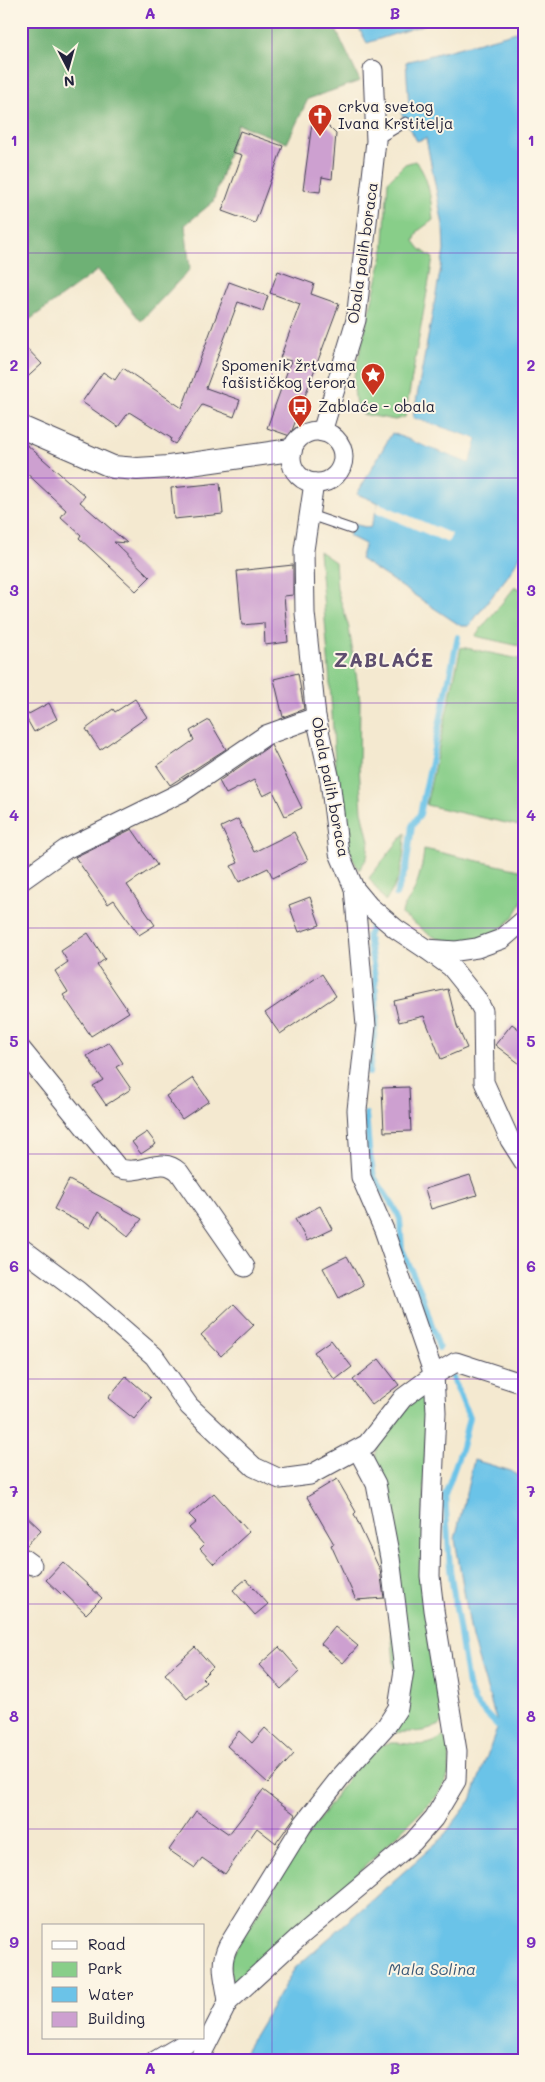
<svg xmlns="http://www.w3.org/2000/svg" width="545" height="2082" font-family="Mali,sans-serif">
<rect width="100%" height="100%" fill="#fcf5e5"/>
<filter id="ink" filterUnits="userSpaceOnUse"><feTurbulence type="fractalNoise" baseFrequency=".02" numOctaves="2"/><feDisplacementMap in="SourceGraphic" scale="10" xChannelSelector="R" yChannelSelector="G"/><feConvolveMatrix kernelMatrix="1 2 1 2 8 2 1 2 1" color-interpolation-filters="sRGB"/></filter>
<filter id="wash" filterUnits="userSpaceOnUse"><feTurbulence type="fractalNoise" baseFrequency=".0096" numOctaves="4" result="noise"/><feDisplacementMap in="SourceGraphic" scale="20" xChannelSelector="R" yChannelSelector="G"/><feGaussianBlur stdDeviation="1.12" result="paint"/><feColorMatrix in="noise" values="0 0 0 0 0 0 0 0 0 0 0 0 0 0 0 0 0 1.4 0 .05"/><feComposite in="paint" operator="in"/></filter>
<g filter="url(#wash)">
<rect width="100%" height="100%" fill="#f4e9d0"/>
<!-- green -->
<g fill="#88ce89" stroke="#557862">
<path d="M 415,161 C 429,175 431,201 433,220 L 418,231 L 414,241 L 420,249 L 433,258 L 405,417 L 395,420 L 362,414 L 356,406 L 353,380 L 383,255 L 388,181 L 405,164 Z"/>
<path d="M 319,551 L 335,562 L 337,589 L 349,628 L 360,700 L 359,767 L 362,811 L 369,841 L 367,858 L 359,870 C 334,831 335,746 331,699 C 328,650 323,600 319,551 Z"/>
<path d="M 515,587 L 524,590 L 524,647 L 475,636 Z"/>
<path d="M 461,647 L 524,660 L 524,827 L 426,805 Z"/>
<path d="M 405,833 C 404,858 401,882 385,901 L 369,878 Z"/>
<path d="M 424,849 L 524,871 C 524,879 526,891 523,898 C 512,933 470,950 437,938 C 423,933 415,921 402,915 C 402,906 409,901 413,893 C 419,879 423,865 424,849 Z"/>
<path d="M 423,1395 L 426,1397 L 426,1420 L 423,1566 L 428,1643 L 443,1720 C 434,1735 406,1731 392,1733 L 399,1721 L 376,1455 C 378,1438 408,1403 423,1395 Z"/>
<path d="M 444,1736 C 451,1746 451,1767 447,1779 C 445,1784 440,1791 437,1796 L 351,1880 L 236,1983 L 232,1982 L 229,1960 C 264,1903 298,1848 337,1794 C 346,1781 360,1757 373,1749 C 398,1733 417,1756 444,1736 Z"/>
</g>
<!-- forest -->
<path fill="#6eb175" stroke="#486a58" d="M 21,21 L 332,21 L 360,81 L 308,99 L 287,143 L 238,124 L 213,202 L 185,225 L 190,269 L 141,321 L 98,270 L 21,326 L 21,251 L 28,244 L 21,238 Z"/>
<!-- water -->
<g fill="#6bc3e8" stroke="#467292">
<path d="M 355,21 L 435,21 L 367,43 Z"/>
<path d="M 524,30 L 524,550 L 507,577 L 469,626 L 461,626 L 360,559 L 365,544 L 349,536 L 353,524 L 370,528 L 379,503 L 357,494 L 392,433 L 469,463 L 477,439 L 413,418 L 444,251 L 443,225 L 426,138 L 417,141 L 401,113 L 409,107 L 406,62 Z"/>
<path d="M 474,1460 L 511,1471 L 524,1479 L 524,2061 L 239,2061 L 295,1968 L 442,1838 L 471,1800 L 498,1726 L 472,1638 L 455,1539 Z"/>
</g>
<!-- pier -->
<g fill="#f4e9d0">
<path d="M 413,418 L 477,439 L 469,463 L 410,440 L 411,437 L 468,460 L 474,441 L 413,421 Z"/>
<path d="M 379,503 L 452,534 L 448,543 L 375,512 Z"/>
</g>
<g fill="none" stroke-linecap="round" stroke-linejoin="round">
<!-- stream -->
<g stroke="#6bc3e8" stroke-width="6">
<path d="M 396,895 L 406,868 L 412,826 L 420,814 L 458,637"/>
<path d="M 369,1073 L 377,1016 L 375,976 L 368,936 L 375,919"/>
<path d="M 366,1114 L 369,1149 L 374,1177 L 396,1210 L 400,1219 L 402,1249 L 422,1294 L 439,1348"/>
<path d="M 453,1378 L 469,1417 L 462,1447 L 445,1495 L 450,1569 L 468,1685 L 475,1703 L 498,1726"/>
</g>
</g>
<g id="blocks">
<!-- building -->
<g fill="#cda0d0">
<path d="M 312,123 L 326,124 L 336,134 L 332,179 L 322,177 L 320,192 L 303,190 Z"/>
<path d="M 240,131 L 283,146 L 255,223 L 222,211 L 242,155 L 232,152 Z"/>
<path d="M 278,271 L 314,284 L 311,294 L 339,304 L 290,436 L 267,428 L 291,361 L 280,358 L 300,304 L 270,293 Z"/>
<path d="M 229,282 L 268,296 L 263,311 L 238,302 L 206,388 L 240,400 L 234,417 L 202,405 L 175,444 L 170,441 L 171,438 L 129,412 L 118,427 L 82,402 L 103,372 L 115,380 L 123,368 L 182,408 Z"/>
<path d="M 21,342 L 42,364 L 21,383 Z"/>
<path d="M 21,441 L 26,444 L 85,496 L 80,502 L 127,543 L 114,542 L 150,577 L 136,591 L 79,538 L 81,535 L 61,517 L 66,510 L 21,468 Z"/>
<path d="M 220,483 L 223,514 L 174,519 L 171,488 Z"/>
<path d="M 293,565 L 293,595 L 284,596 L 288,642 L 265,645 L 264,623 L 242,625 L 237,571 Z"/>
<path d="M 298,673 L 304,709 L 283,717 L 274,679 Z"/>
<path d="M 135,699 L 147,717 L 100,750 L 86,729 L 113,709 L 115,712 Z"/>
<path d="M 49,703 L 57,719 L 34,732 L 25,716 Z"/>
<path d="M 209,720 L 226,749 L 170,785 L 157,766 L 194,740 L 190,731 Z"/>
<path d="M 271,745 L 302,808 L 285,816 L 273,791 L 263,796 L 254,780 L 226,794 L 219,781 Z"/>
<path d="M 238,819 L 254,852 L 294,832 L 308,860 L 273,878 L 268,868 L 239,882 L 231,866 L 238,863 L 221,827 Z"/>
<path d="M 132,829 L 157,865 L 127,885 L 155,925 L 139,935 L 114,900 L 108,904 L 75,857 Z"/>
<path d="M 310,897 L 320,925 L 299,932 L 289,905 Z"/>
<path d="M 88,933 L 105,959 L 97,965 L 129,1012 L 91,1036 L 63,995 L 68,992 L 55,971 L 68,962 L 61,951 Z"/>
<path d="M 322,974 L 336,996 L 280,1034 L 265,1013 Z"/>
<path d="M 448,989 L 457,1026 L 467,1048 L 441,1059 L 424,1016 L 399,1022 L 394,1001 Z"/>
<path d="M 512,1024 L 524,1033 L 524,1067 L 495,1045 Z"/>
<path d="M 109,1042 L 123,1063 L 116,1067 L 131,1089 L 106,1105 L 93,1086 L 103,1080 L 87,1056 Z"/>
<path d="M 193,1078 L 209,1101 L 182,1119 L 166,1096 Z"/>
<path d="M 409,1087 L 411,1131 L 384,1132 L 382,1088 Z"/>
<path d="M 147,1132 L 156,1144 L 141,1154 L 132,1142 Z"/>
<path d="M 470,1175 L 477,1195 L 431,1209 L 425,1189 Z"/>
<path d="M 69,1180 L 105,1199 L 142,1219 L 128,1236 L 98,1212 L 90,1228 L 54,1209 Z"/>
<path d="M 320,1206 L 332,1229 L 307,1241 L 295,1219 Z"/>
<path d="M 347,1256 L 363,1285 L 339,1298 L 323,1268 Z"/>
<path d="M 234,1304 L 254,1325 L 221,1356 L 201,1335 Z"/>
<path d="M 331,1340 L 352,1367 L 335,1380 L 314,1352 Z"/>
<path d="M 379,1359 L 399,1385 L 372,1405 L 353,1380 Z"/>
<path d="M 126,1376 L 151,1398 L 134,1419 L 108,1398 Z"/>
<path d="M 337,1479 L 356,1512 L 354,1514 L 380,1570 L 384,1598 L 356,1600 L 331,1545 L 334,1544 L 307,1497 Z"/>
<path d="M 214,1493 L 249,1532 L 214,1564 L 200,1549 L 204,1545 L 189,1528 L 196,1522 L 189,1515 Z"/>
<path d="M 21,1511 L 41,1530 L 25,1547 L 21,1546 Z"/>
<path d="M 63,1562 L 102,1598 L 86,1614 L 63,1592 L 61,1594 L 46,1580 Z"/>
<path d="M 246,1579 L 268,1604 L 255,1615 L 233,1590 Z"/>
<path d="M 335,1627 L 358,1646 L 343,1663 L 321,1644 Z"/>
<path d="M 195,1647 L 213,1667 L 202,1678 L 206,1682 L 187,1699 L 165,1674 Z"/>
<path d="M 279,1647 L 300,1671 L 281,1689 L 259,1665 Z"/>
<path d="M 265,1728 L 294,1754 L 268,1783 L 227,1746 L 239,1731 L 252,1743 Z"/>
<path d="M 263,1790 L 296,1815 L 276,1843 L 257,1828 L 225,1874 L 202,1858 L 195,1868 L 169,1850 L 196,1811 L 229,1834 Z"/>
</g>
</g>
</g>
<g filter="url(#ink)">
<use href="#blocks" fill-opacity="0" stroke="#424051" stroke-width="1"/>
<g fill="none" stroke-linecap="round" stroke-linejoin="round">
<defs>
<g id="service">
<path d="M 376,140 L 406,122"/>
<path d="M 310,515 L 351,529"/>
</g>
<g id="minor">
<circle cx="317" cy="457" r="26"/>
<path d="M 322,432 L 356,320 L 376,141 L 373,70"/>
<path d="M 314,483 L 304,550 L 305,613 L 316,717 L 330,780 L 339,853 L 354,888 L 369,906 L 396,929 L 426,949 L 456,951 L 477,948 L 502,939 L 524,920"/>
<path d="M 21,881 L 66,849 L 182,792 L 266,735 L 316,717"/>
<path d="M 426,949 L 451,967 L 476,998 L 483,1011 L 484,1082 L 510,1140 L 524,1162"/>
<path d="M 21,1049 L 118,1168 C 142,1177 160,1154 179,1172 L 245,1267"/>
<path d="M 21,1248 L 79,1291 L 154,1356 L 189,1406 L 254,1467 L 280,1479 L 310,1475 L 367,1444 L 403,1398 L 434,1375 L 456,1362 L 524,1384"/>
<path d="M 21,1557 L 32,1565"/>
<path d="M 228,2002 C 226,1981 218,1966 228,1946 L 302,1826 L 342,1775 L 387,1725 L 398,1708 L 404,1670 L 390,1558 L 376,1484 L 358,1450"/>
<path d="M 155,2061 L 194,2038"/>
<path d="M 198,2061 L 228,2002 L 299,1937 L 413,1842 L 434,1818 L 456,1781 L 457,1751 L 434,1610 L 430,1576 L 431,1531 L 436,1412 L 434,1375 L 384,1230 L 361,1177 L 357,1110 L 366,1026 L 354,888"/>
</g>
<path id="tertiary" d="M 21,427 L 113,467 L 137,469 L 169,467 L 291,450"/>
</defs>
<!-- service casing -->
<use href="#service" stroke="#424051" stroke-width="11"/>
<!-- minor casing -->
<use href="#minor" stroke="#424051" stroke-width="21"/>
<!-- tertiary casing -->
<use href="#tertiary" stroke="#424051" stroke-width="24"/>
<!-- service -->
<use href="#service" stroke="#fff" stroke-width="9"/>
<!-- minor -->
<use href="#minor" stroke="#fff" stroke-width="19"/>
<!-- tertiary -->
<use href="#tertiary" stroke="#fff" stroke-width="22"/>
</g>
</g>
<!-- grid -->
<path fill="none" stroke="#7b2cbf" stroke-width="1" stroke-opacity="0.55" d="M 272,21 L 272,2061M 21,253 L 524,253M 21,478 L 524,478M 21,703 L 524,703M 21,928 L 524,928M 21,1154 L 524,1154M 21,1379 L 524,1379M 21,1604 L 524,1604M 21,1829 L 524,1829"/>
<!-- icons -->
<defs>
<symbol id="church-pin" viewBox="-11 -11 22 30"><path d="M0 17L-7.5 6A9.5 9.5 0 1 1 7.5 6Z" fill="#c8321e" stroke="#fcf5e5"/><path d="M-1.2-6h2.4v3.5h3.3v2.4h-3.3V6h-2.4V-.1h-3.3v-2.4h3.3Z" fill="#fff"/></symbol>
<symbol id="sight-pin" viewBox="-11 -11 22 30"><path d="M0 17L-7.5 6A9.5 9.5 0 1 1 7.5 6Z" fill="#c8321e" stroke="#fcf5e5"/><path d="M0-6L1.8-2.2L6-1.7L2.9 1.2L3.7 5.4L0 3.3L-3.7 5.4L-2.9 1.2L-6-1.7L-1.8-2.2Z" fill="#fff"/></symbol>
<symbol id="bus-pin" viewBox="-11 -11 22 30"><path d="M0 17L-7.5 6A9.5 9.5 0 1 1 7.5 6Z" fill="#c8321e" stroke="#fcf5e5"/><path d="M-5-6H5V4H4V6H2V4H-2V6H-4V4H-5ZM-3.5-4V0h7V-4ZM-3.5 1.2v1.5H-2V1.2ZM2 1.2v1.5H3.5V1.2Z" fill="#fff"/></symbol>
</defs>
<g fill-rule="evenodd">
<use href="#church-pin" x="306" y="102" width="28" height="38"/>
<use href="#sight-pin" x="359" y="361" width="28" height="38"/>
<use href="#bus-pin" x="286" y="393" width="28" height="38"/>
</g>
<g text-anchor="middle" stroke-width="4" stroke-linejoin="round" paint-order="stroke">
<!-- poi labels -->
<g font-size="15" fill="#22223b" stroke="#fcf5e5" text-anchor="start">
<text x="338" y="112">crkva svetog<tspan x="338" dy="17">Ivana Krstitelja</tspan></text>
<text x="356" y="371" text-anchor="end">Spomenik žrtvama<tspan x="356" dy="17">fašističkog terora</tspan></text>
<text x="318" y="412">Zablaće - obala</text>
</g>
<!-- street labels -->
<g font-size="15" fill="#22223b" stroke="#fcf5e5">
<text transform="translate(363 253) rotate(-82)" y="5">Obala palih boraca</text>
<text transform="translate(330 787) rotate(79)" y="5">Obala palih boraca</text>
</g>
<!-- water labels -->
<g font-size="16" font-style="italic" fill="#3c5a78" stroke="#fcf5e5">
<text x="432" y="1975">Mala Solina</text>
</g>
<!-- district labels -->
<g font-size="20" font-weight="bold" letter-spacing="1" fill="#5e4e6f" stroke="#fcf5e5">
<text x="384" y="667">ZABLAĆE</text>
</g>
</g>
<!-- margin -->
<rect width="545" height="2082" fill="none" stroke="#fcf5e5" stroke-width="55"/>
<!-- legend -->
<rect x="42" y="1924" width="162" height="115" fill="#fcf5e5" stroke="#a5a1a1"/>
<rect x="52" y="1941" width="25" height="8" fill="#ffffff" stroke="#a5a1a1"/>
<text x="88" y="1950" font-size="15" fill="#22223b">Road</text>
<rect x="52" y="1962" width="25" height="15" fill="#88ce89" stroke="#a5a1a1"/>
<text x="88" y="1974" font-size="15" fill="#22223b">Park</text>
<rect x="52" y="1987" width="25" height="15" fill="#6bc3e8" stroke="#a5a1a1"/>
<text x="88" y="2000" font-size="15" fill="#22223b">Water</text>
<rect x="52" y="2012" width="25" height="15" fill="#cda0d0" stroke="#a5a1a1"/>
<text x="88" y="2024" font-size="15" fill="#22223b">Building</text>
<!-- north arrow -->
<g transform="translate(68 68) rotate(174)" stroke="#fcf5e5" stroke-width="4" paint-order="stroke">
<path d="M0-4L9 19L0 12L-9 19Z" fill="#22223b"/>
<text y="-8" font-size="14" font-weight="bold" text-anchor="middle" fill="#22223b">N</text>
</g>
<rect x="28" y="28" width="490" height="2026" fill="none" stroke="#7b2cbf" stroke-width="2"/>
<g font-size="16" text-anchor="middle" font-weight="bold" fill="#7b2cbf">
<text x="150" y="19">A</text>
<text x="395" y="19">B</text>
<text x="14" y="146">1</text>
<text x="531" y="146">1</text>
<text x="14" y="371">2</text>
<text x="531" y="371">2</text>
<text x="14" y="596">3</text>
<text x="531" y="596">3</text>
<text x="14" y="821">4</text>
<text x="531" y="821">4</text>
<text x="14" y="1047">5</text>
<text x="531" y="1047">5</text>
<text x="14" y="1272">6</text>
<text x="531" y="1272">6</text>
<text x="14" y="1497">7</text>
<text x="531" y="1497">7</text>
<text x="14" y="1722">8</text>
<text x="531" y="1722">8</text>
<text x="14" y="1948">9</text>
<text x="531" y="1948">9</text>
<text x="150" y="2074">A</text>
<text x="395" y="2074">B</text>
</g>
</svg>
